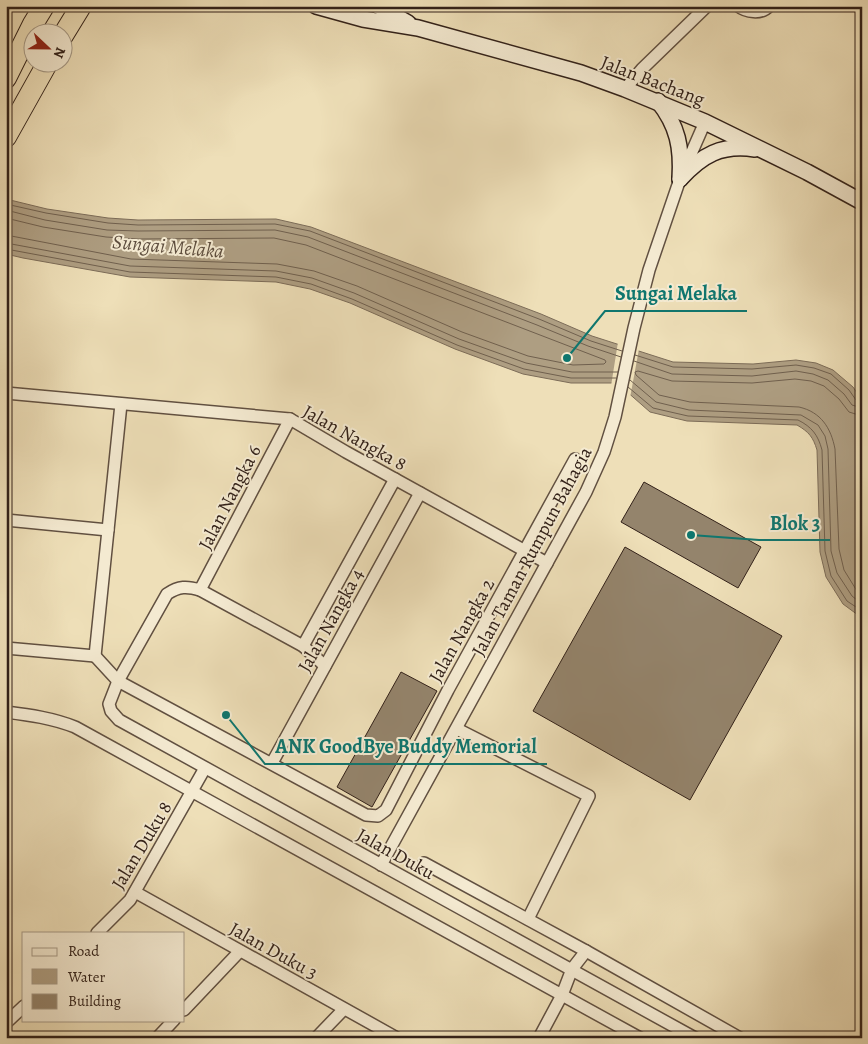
<svg xmlns="http://www.w3.org/2000/svg" width="868" height="1044" font-family="Alegreya,serif">
<rect width="100%" height="100%" fill="#eedfb8"/>
<filter id="stains"><feTurbulence type="fractalNoise" baseFrequency=".004" numOctaves="4"/><feColorMatrix values="0 0 0 0 .2 0 0 0 0 .09 0 0 0 0 .02 0 0 0 .5 -.17"/></filter>
<radialGradient id="worn" r=".72"><stop offset=".6" stop-color="#630" stop-opacity="0"/><stop offset="1" stop-color="#630" stop-opacity=".3"/></radialGradient>
<!-- water -->
<path fill="#ae9e82" stroke="#7c6c58" d="M 6,199 L 47,209 L 108,218 L 138,220 L 276,219 L 311,227 L 541,314 L 592,336 L 673,362 L 753,364 L 796,360 L 816,363 L 833,370 L 853,387 L 862,400 L 862,618 L 843,604 L 826,577 L 820,552 L 817,450 C 813,437 809,432 797,425 L 687,421 L 650,412 L 617,383 L 571,383 L 523,374 L 455,349 L 350,303 L 310,289 L 276,282 L 130,277 L 23,258 L 6,254 Z"/>
<!-- pier -->
<path fill="#eedfb8" d="M 618,342 L 639,349 L 630,398 L 616,386 L 611,386 Z"/>
<g fill="none" stroke-linecap="round" stroke-linejoin="round">
<!-- shore -->
<g stroke="#70604e" stroke-width="1">
<path d="M 6,204 L 46,213 L 108,223 L 138,225 L 275,224 L 310,231 L 539,319 L 591,341 L 622,351"/>
<path d="M 6,210 L 45,220 L 107,230 L 138,231 L 275,230 L 308,237 L 537,325 L 588,346 L 621,357"/>
<path d="M 6,218 L 43,227 L 106,237 L 138,239 L 274,238 L 306,245 L 605,360 L 606,362 L 604,364 L 573,365 L 528,356 L 462,332 L 357,286 L 314,271 L 277,264 L 131,259 L 6,235"/>
<path d="M 6,243 L 130,266 L 276,271 L 312,278 L 354,293 L 459,339 L 526,363 L 572,372 L 618,372"/>
<path d="M 6,249 L 130,272 L 276,277 L 311,284 L 352,299 L 457,345 L 524,369 L 571,378 L 616,378"/>
<path d="M 635,355 L 673,367 L 752,369 L 796,365 L 814,368 L 831,374 L 849,390 L 856,400 L 862,402"/>
<path d="M 634,361 L 672,374 L 752,376 L 796,371 L 813,374 L 828,380 L 844,394 L 852,405 L 862,408"/>
<path d="M 630,380 L 656,402 L 689,410 L 801,415 L 818,425 L 825,436 L 828,449 L 831,551 L 837,573 L 852,596 L 862,604"/>
<path d="M 628,387 L 653,408 L 688,416 L 798,420 C 812,427 818,435 822,450 L 825,551 L 831,576 L 847,601 L 862,611"/>
<path d="M 862,416 L 849,412 L 839,399 L 824,386 L 811,381 L 795,379 L 752,383 L 672,381 L 638,371 L 635,372 L 636,375 L 659,395 L 690,402 L 799,407 C 821,412 831,428 835,449 L 839,549 L 844,570 L 857,591 L 862,594"/>
</g>
</g>
<!-- building -->
<g fill="#94846c" stroke="#322119">
<path d="M 644,482 L 761,547 L 738,588 L 621,522 Z"/>
<path d="M 625,547 L 782,636 L 690,800 L 533,711 Z"/>
<path d="M 401,672 L 437,691 L 372,807 L 337,787 Z"/>
</g>
<g fill="none" stroke-linecap="round" stroke-linejoin="round">
<defs>
<g id="street">
<path d="M 738,6 C 746,12 761,15 769,6"/>
<path d="M 625,89 L 642,69 L 707,6"/>
<path d="M 6,393 L 290,419 L 346,452 L 547,563"/>
<path d="M 6,520 L 108,530"/>
<path d="M 200,590 L 290,419"/>
<path d="M 303,646 L 395,479"/>
<path d="M 6,648 L 95,656"/>
<path d="M 95,656 L 118,681 L 366,815 L 378,816 L 386,810 L 448,690 L 575,459"/>
<path d="M 95,656 L 121,404"/>
<path d="M 325,666 L 303,646 L 200,590 C 187,586 179,586 167,594 L 118,681 L 109,704 L 111,711 L 119,720 L 695,1038"/>
<path d="M 6,712 C 30,715 52,718 75,727 L 640,1038"/>
<path d="M 457,729 L 589,796 L 528,919"/>
<path d="M 272,763 L 420,493"/>
<path d="M 424,863 L 586,951 L 740,1038"/>
<path d="M 381,865 L 586,492 L 604,452 L 615,417 L 634,328 L 649,270 L 680,179 L 705,122"/>
<path d="M 135,892 L 397,1038"/>
<path d="M 97,933 L 130,900 L 205,768"/>
<path d="M 184,1010 L 240,951"/>
<path d="M 6,1023 L 24,1006"/>
<path d="M 157,1038 L 174,1020"/>
<path d="M 316,1038 L 344,1009"/>
<path d="M 539,1038 L 562,995 L 572,969 L 586,951"/>
</g>
<g id="secondary">
<path d="M 316,6 L 363,19 L 418,28 L 581,73 L 625,89 L 705,122 L 807,172 L 862,202"/>
<path d="M 378,6 L 408,23"/>
<path d="M 658,101 C 678,126 682,148 680,179"/>
<path d="M 680,179 C 702,155 721,144 755,149"/>
</g>
<g id="highway">
<path d="M 62,37 L 81,6"/>
<path d="M 6,78 L 33,24 L 44,6"/>
<path d="M 6,137 L 48,62"/>
</g>
</defs>
<!-- street casing -->
<use href="#street" stroke="#615041" stroke-width="14"/>
<!-- secondary casing -->
<use href="#secondary" stroke="#322119" stroke-width="18"/>
<!-- highway casing -->
<use href="#highway" stroke="#322119" stroke-width="22"/>
<!-- street -->
<use href="#street" stroke="#f4ead1" stroke-width="11"/>
<!-- secondary -->
<use href="#secondary" stroke="#f4ead1" stroke-width="15"/>
<!-- highway -->
<use href="#highway" stroke="#eedfb8" stroke-width="20"/>
</g>
<g text-anchor="middle" stroke-width="4" stroke-linejoin="round" paint-order="stroke">
<!-- street labels -->
<g font-size="19" fill="#322119" stroke="#f4ead1">
<text transform="translate(653 80) rotate(21)" y="7">Jalan Bachang</text>
<text transform="translate(355 437) rotate(29)" y="7">Jalan Nangka 8</text>
<text transform="translate(229 497) rotate(-63)" y="7">Jalan Nangka 6</text>
<text transform="translate(531 551) rotate(-62)" y="7">Jalan Taman Rumpun Bahagia</text>
<text transform="translate(330 620) rotate(-61)" y="7">Jalan Nangka 4</text>
<text transform="translate(461 630) rotate(-61)" y="7">Jalan Nangka 2</text>
<text transform="translate(141 845) rotate(-59)" y="7">Jalan Duku 8</text>
<text transform="translate(396 853) rotate(29)" y="7">Jalan Duku</text>
<text transform="translate(274 950) rotate(29)" y="7">Jalan Duku 3</text>
</g>
<!-- water labels -->
<g font-size="20" font-style="italic" fill="#5d4d3e" stroke="#f4ead1">
<text transform="translate(168 246) rotate(5)" y="7">Sungai Melaka</text>
</g>
</g>
<!-- callouts -->
<path fill="none" stroke="#0f766e" stroke-width="2" d="M567 358L605 311H747M691 535L759 540H830M226 715L265 764H547"/>
<g fill="#0f766e" stroke="#f4ead1" stroke-width="2">
<circle cx="567" cy="358" r="5"/>
<circle cx="691" cy="535" r="5"/>
<circle cx="226" cy="715" r="5"/>
</g>
<g font-size="20" text-anchor="middle" font-weight="bold" fill="#0f766e" stroke="#f4ead1" stroke-width="4" stroke-linejoin="round" paint-order="stroke">
<text x="676" y="300">Sungai Melaka</text>
<text x="795" y="530">Blok 3</text>
<text x="406" y="753">ANK GoodBye Buddy Memorial</text>
</g>
<!-- margin -->
<rect width="868" height="1044" fill="none" stroke="#eedfb8" stroke-width="25"/>
<rect x="8" y="8" width="853" height="1029" fill="none" stroke="#322119" stroke-width="2.5"/>
<rect x="12" y="12" width="843" height="1019" fill="none" stroke="#322119"/>
<!-- legend -->
<rect x="22" y="932" width="162" height="90" fill="#f4ead1" stroke="#a69a87"/>
<rect x="32" y="948" width="25" height="8" fill="#f4ead1" stroke="#a69a87"/>
<text x="68" y="956" font-size="15" fill="#322119">Road</text>
<rect x="32" y="969" width="25" height="15" fill="#ae9e82" stroke="#a69a87"/>
<text x="68" y="982" font-size="15" fill="#322119">Water</text>
<rect x="32" y="994" width="25" height="15" fill="#94846c" stroke="#a69a87"/>
<text x="68" y="1006" font-size="15" fill="#322119">Building</text>
<!-- north arrow -->
<g transform="translate(48 48) rotate(112)"><circle r="24" fill="#f4ead1" stroke="#a69a87"/>
<path d="M0-4L9 19L0 12L-9 19Z" fill="#8f2418"/>
<text y="-8" font-size="14" font-weight="bold" text-anchor="middle" fill="#322119">N</text>
</g>
<rect width="100%" height="100%" filter="url(#stains)"/>
<rect width="100%" height="100%" fill="url(#worn)"/>
</svg>
